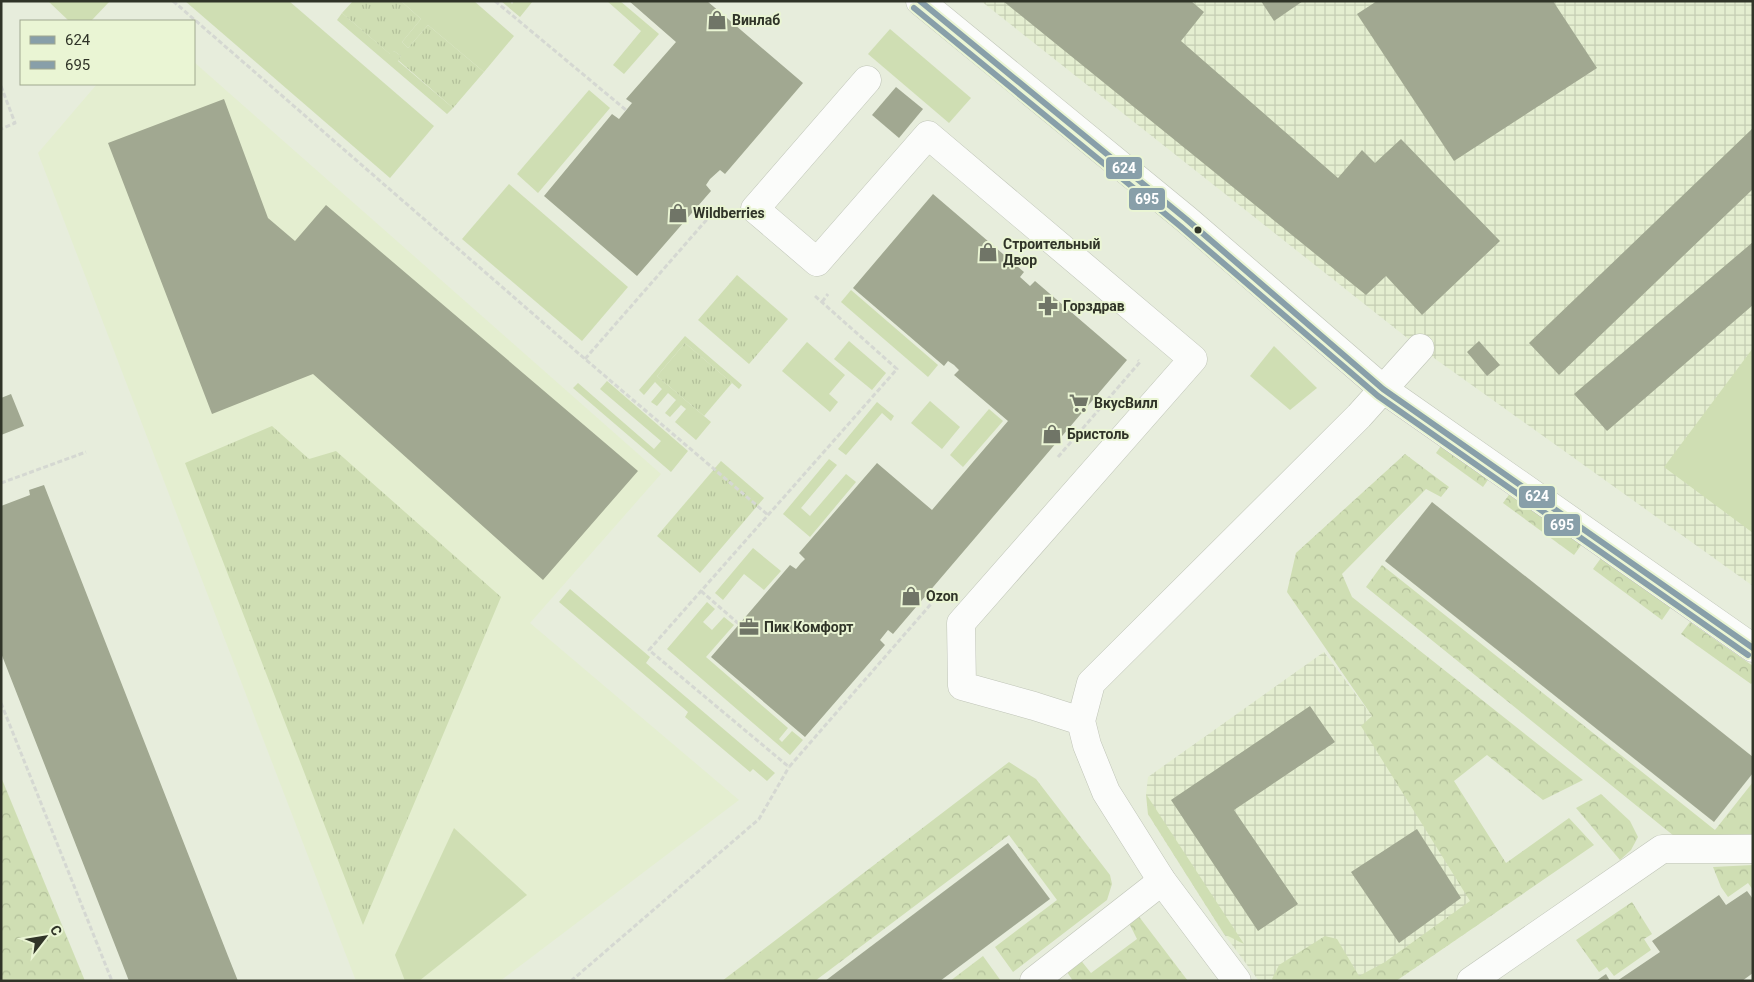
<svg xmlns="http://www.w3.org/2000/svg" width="1754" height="982" font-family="Roboto,sans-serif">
<defs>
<pattern id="industrial-grid" width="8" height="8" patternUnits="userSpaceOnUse" patternTransform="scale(1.25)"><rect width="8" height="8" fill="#e4eed0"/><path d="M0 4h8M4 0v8" fill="none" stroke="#c4cdb3"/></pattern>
<pattern id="forest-crowns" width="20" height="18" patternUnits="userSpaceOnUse" patternTransform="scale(1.25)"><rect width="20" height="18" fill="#cfdeb3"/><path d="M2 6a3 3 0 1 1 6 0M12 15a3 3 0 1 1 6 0" fill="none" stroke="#b2bf9a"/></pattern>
<pattern id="park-tufts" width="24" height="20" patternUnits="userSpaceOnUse" patternTransform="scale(1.25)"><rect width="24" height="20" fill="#cfdeb3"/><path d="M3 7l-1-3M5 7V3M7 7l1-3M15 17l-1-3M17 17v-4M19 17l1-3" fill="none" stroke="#b2bf9a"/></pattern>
</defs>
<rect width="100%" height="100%" fill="#e7eddc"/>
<!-- built -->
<path fill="#e4eed0" d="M 194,62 L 661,474 L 530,623 L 739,800 L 500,981 L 356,981 L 38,153 L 97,84 L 194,84 Z"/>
<!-- industrial -->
<g fill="url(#industrial-grid)">
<path d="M 981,1 L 1753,1 L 1753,586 L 1420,348 Z"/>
<path d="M 1324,652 L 1372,716 L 1495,913 L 1396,981 L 1259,981 L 1224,934 L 1148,814 L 1146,794 L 1148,777 Z"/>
</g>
<!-- grass -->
<g fill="#cfdeb3">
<path d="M 48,1 L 110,1 L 91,21 L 69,21 Z"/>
<path d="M 185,1 L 289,1 L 434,126 L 390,178 Z"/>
<path d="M 401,1 L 474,1 L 514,36 L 484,72 L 428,25 L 408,48 L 402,42 L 421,19 Z"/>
<path d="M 501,1 L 510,1 L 512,4 L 514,1 L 533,1 L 520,17 Z"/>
<path d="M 607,1 L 620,1 L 659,34 L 624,74 L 613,65 L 641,31 Z"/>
<path d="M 342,13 L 390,54 L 394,51 L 401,56 L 398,61 L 453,108 L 447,114 L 337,20 Z"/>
<path d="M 890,29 L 971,98 L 949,123 L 868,54 Z"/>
<path d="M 589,90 L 610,108 L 538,193 L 517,174 Z"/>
<path d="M 509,184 L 628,287 L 582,341 L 462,239 Z"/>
<path d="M 851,290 L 938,365 L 928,377 L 841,302 Z"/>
<path d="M 685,336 L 742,385 L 739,389 L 685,343 L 657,376 L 711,422 L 696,440 L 675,422 L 686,409 L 681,405 L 670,417 L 665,413 L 676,400 L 668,393 L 657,406 L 651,402 L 662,389 L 655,382 L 644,395 L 639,390 Z"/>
<path d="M 849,341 L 886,373 L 872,390 L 834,359 Z"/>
<path d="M 807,342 L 845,375 L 829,394 L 838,402 L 830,412 L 782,371 Z"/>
<path d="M 1274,346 L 1317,388 L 1290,410 L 1250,376 Z"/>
<path d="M 1753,348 L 1753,533 L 1664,467 Z"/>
<path d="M 607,381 L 688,451 L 671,472 L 573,388 L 578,383 L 654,449 L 661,441 L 600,389 Z"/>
<path d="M 930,401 L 960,427 L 942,449 L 911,423 Z"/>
<path d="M 877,402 L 894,416 L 891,421 L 882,413 L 846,455 L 838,449 Z"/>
<path d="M 989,409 L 1003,421 L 963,467 L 950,455 Z"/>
<path d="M 829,459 L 837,465 L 801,508 L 810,516 L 846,474 L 856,482 L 810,537 L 783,514 Z"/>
<path d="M 753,548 L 781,571 L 764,590 L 744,574 L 723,600 L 715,593 Z"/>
<path d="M 570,589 L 650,657 L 646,663 L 775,773 L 767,781 L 753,769 L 750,772 L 685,717 L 688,712 L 559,602 Z"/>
<path d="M 707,602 L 715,609 L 703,622 L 712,630 L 724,617 L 734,625 L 706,657 L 788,728 L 779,739 L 782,742 L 792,731 L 803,740 L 790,755 L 667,649 Z"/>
<path d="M 1146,794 L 1244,944 L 1224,934 L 1148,814 Z"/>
<path d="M 454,828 L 527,895 L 419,981 L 405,981 L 395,955 Z"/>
</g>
<!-- forest -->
<g fill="url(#forest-crowns)">
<path d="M 1443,443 L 1490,477 L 1483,487 L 1436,453 Z"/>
<path d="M 1405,454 L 1449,487 L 1441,497 L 1426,489 L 1342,574 L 1352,597 L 1583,780 L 1543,800 L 1487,755 L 1454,781 L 1506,863 L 1569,818 L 1594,845 L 1396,981 L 1274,981 L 1272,979 L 1279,965 L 1325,936 L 1337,939 L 1359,976 L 1385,962 L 1470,901 L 1361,726 L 1372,716 L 1287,592 L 1296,553 Z"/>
<path d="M 1511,492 L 1582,544 L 1574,555 L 1503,503 Z"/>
<path d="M 1601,558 L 1671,607 L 1662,620 L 1593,569 Z"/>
<path d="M 1382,565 L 1715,830 L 1753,782 L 1753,834 L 1674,836 L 1366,587 Z"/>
<path d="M 1690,622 L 1753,666 L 1753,682 L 1751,684 L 1681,634 Z"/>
<path d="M 1009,762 L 1036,779 L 1110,875 L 1112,884 L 1107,900 L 1013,972 L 995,947 L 1057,900 L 1009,835 L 815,981 L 722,981 Z"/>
<path d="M 1,777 L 85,981 L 1,981 Z"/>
<path d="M 1601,794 L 1630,821 L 1638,837 L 1631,850 L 1620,860 L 1576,808 Z"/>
<path d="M 1753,865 L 1753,890 L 1748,883 L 1728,897 L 1721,887 L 1713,867 Z"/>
<path d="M 1632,902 L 1652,934 L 1644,939 L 1651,950 L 1614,976 L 1607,967 L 1599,972 L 1576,940 Z"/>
<path d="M 1137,914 L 1188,981 L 1073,981 L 1065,969 L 1079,958 L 1091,973 L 1137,939 L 1127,919 Z"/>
<path d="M 983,956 L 1001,981 L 950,981 Z"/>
</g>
<!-- park -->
<g fill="url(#park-tufts)">
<path d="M 353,1 L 401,1 L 421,19 L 402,42 L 408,48 L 428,25 L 484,72 L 453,108 L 398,60 L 401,56 L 394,51 L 391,55 L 342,13 Z"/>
<path d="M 737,275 L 788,319 L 749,364 L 698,320 Z"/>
<path d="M 685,343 L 732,383 L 704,416 L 657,376 Z"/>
<path d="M 272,426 L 309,459 L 336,451 L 501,597 L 363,925 L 185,463 Z"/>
<path d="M 721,461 L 764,498 L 700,573 L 657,536 Z"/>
</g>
<!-- building -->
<g fill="#a1a891">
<path d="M 629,1 L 707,1 L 803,83 L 725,174 L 720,170 L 710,179 L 706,185 L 711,191 L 637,276 L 544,196 L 612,114 L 619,119 L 632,103 L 626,99 L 676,42 Z"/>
<path d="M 1003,1 L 1191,1 L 1204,12 L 1181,41 L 1338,178 L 1362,150 L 1375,163 L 1401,139 L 1500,241 L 1422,315 L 1386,276 L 1366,295 Z"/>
<path d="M 1261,1 L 1303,1 L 1274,21 Z"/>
<path d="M 1377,1 L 1553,1 L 1597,68 L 1454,161 L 1357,14 Z"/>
<path d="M 896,87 L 923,109 L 899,138 L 872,115 Z"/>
<path d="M 224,99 L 268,218 L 295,241 L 326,205 L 638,471 L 543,580 L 313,374 L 212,414 L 108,143 Z"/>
<path d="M 1753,128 L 1753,189 L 1559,375 L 1529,343 Z"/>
<path d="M 933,194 L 1024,272 L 1020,277 L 1030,286 L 1035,281 L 1127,360 L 893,634 L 888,630 L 880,640 L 885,645 L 805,737 L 711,657 L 790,565 L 796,569 L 801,563 L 805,559 L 799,553 L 877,463 L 932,510 L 1008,421 L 954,375 L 959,370 L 954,365 L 948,361 L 944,366 L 853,288 Z"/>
<path d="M 1753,242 L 1753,305 L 1607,431 L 1574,394 Z"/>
<path d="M 1479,341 L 1500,365 L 1487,376 L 1467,352 Z"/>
<path d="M 11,394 L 24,426 L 1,435 L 1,398 Z"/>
<path d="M 44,485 L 228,956 L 238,981 L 129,981 L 1,653 L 1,506 L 30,495 L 29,490 Z"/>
<path d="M 1432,502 L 1753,757 L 1753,773 L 1714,822 L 1385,561 Z"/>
<path d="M 1310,706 L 1335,742 L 1234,810 L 1298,904 L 1258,931 L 1171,800 Z"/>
<path d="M 1417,829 L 1461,898 L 1399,943 L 1351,872 Z"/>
<path d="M 1008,843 L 1050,899 L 940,981 L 825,981 Z"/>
<path d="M 1747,891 L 1753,899 L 1753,973 L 1742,981 L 1617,981 L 1660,952 L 1652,941 L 1674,926 L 1719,895 L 1726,905 Z"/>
<path d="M 1606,974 L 1610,981 L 1596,981 Z"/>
</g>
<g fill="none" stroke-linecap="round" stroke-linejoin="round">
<defs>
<g id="minor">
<path d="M 920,1 L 1186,219 L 1383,389 L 1753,648"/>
<path d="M 867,80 L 755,209 L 817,262 L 928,135 L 1193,359 L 961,623 L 962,686 L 1034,706 L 1081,721"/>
<path d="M 1034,981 L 1162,881"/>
<path d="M 1237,981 L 1162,881 L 1106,792 L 1087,745 L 1081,721 L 1091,683 L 1359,416 L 1420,348"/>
<path d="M 1471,981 L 1662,849 L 1753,849"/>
</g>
</defs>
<!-- minor casing -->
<use href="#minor" stroke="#bfc4b7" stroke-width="29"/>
<!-- path -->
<g stroke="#d5d8d2" stroke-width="3" stroke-dasharray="5 2.5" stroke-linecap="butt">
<path d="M 173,1 L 585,359 L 768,515"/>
<path d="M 495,1 L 626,110"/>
<path d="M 1,86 L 15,123 L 1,129"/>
<path d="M 815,296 L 897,369 L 649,650 L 789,767 L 931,604"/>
<path d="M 822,302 L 828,294"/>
<path d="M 585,359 L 716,209 L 720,212"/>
<path d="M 1058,457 L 1140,362 L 1138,360"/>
<path d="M 1,483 L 86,452"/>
<path d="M 701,591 L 739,624"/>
<path d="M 1,703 L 112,981"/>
<path d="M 571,981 L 759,819 L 789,767"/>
</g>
<!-- minor -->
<use href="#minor" stroke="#fbfcfa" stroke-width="28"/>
<defs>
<path id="bus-1" d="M 920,1 L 1186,219 L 1383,389 L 1753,648"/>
<path id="bus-2" d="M 914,8 L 1180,226 L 1378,396 L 1748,655"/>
</defs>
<!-- bus-1 casing -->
<use href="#bus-1" stroke="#eaf5d4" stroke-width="10"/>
<!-- bus-2 casing -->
<use href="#bus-2" stroke="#eaf5d4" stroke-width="10"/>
<!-- bus-1 -->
<use href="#bus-1" stroke="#889fa9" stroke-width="6"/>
<!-- bus-2 -->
<use href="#bus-2" stroke="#889fa9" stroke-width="6"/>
</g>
<!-- icons -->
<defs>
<symbol id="shop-bare" viewBox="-9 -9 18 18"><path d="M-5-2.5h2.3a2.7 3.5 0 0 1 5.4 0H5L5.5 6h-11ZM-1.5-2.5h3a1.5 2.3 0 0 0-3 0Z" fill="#707567" stroke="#eaf5d4" stroke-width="2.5" paint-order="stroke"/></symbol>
<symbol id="pharmacy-bare" viewBox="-9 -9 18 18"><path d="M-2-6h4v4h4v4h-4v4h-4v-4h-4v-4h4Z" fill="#707567" stroke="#eaf5d4" stroke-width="2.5" paint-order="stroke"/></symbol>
<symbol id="supermarket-bare" viewBox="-9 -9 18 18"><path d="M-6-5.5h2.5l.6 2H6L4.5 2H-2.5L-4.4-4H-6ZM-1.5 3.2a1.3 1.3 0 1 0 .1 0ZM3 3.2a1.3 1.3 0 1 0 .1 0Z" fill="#707567" stroke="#eaf5d4" stroke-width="2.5" paint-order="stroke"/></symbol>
<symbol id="office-bare" viewBox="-9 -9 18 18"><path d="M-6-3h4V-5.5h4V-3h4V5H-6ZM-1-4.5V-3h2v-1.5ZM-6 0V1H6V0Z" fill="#707567" stroke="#eaf5d4" stroke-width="2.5" paint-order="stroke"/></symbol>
</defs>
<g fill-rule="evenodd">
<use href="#shop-bare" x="703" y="6" width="28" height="28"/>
<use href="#shop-bare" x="664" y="199" width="28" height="28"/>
<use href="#shop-bare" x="974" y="238" width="28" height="28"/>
<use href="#pharmacy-bare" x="1034" y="292" width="28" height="28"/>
<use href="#supermarket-bare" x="1065" y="389" width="28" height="28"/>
<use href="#shop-bare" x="1038" y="420" width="28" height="28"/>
<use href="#shop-bare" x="897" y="582" width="28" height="28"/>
<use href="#office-bare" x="735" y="613" width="28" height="28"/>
</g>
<!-- markers -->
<circle fill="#303428" stroke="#eaf5d4" stroke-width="2" cx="1198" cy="230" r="4.5"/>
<g text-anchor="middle" stroke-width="4" stroke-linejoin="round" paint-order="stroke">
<!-- poi labels -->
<g font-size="14" font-weight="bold" fill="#303428" stroke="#eaf5d4" text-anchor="start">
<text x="732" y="25">Винлаб</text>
<text x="693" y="218">Wildberries</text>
<text x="1003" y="249">Строительный<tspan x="1003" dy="16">Двор</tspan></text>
<text x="1063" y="311">Горздрав</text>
<text x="1094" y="408">ВкусВилл</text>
<text x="1067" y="439">Бристоль</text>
<text x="926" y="601">Ozon</text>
<text x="764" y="632">Пик Комфорт</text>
</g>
</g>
<g stroke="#eaf5d4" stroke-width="2">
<rect x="1105" y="156" width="38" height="24" rx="5" fill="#889fa9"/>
<rect x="1128" y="187" width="38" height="24" rx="5" fill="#889fa9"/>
<rect x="1518" y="485" width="38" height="24" rx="5" fill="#889fa9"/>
<rect x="1543" y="513" width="38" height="24" rx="5" fill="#889fa9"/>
</g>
<g font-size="14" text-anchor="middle" font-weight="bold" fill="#fff">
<text x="1124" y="173">624</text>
<text x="1147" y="204">695</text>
<text x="1537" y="501">624</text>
<text x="1562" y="530">695</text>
</g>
<!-- border -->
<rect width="1754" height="982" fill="none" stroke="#303428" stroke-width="5"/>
<!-- legend -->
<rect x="20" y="20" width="175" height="65" fill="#eaf5d4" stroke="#a0a88f"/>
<rect x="30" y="36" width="25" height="8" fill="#889fa9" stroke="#a0a88f"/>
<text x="65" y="45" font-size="15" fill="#303428">624</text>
<rect x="30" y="61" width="25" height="8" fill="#889fa9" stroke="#a0a88f"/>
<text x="65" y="70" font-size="15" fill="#303428">695</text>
<!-- north arrow -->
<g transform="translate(45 937) rotate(59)" stroke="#eaf5d4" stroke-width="4" paint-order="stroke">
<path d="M0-4L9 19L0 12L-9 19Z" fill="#303428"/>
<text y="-8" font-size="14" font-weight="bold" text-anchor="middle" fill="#303428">С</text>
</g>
</svg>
